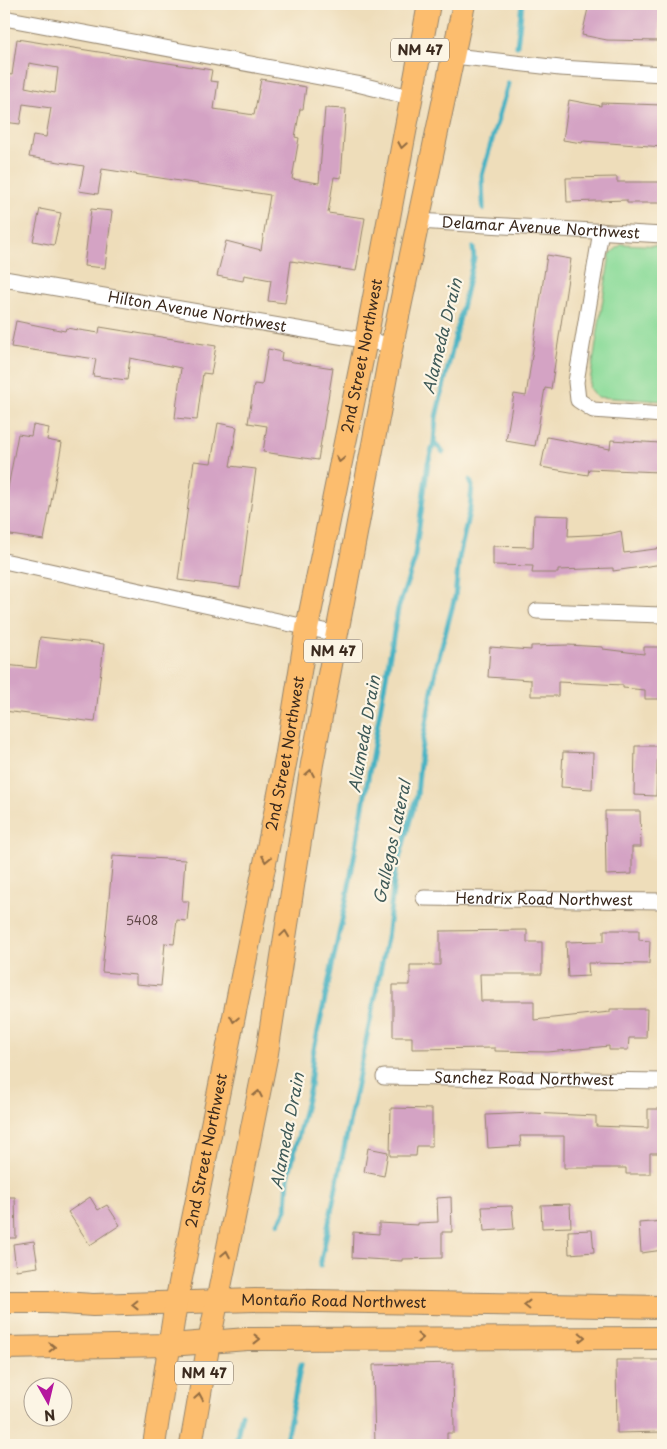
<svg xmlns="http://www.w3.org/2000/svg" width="667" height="1449" font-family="'Playpen Sans',sans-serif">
<rect width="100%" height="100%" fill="#fcf5e5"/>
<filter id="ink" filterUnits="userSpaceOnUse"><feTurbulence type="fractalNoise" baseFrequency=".02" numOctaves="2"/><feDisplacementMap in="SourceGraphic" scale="10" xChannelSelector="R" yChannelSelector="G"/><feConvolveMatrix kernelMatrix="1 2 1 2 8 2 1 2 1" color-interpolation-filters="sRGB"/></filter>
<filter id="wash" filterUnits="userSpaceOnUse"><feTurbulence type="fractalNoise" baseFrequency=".0096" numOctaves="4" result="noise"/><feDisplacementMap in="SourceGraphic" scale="20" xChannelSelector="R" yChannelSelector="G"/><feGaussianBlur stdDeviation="1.12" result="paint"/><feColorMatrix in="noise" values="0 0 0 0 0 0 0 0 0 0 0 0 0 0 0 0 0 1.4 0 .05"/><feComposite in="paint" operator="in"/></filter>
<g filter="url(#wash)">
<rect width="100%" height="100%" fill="#eeddba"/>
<!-- green -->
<path fill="#8edc9b" stroke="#64835c" d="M 622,244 L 663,246 L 663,401 L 596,397 L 589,388 L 610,254 Z"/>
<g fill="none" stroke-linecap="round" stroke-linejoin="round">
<!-- stream -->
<g stroke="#46b2c3" stroke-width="5">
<path d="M 517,46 L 522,4"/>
<path d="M 483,209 L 482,175 L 508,84"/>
<path d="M 434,443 L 443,452"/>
<path d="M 279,1223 L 286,1210 L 288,1178 L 310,1087 L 313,1054 L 347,897 L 398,609 L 414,562 L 428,463 L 434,443 L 436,417 L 474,258 L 473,248"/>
<path d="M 320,1266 L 387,938 L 395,873 L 417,795 L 421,751 L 437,664 L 455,597 L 459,558 L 470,507 L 472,486 L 470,480"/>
<path d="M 235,1445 L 242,1414"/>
<path d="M 285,1445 L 301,1364"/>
</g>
</g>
<g id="blocks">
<!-- building -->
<g fill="#d4a3c4" fill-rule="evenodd">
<path d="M 589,4 L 660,4 L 659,41 L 607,40 L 582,35 Z"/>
<path d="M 17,39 L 212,70 L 210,81 L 218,82 L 214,109 L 254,115 L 261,79 L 306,87 L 303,109 L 300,109 L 295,137 L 299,138 L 292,179 L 319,183 L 325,108 L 346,109 L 341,178 L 334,177 L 328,213 L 365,218 L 356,271 L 291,261 L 285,303 L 268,301 L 271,280 L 244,275 L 243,281 L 217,276 L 226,241 L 261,250 L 270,195 L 102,169 L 98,194 L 79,191 L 84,166 L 29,157 L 33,135 L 46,137 L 51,108 L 23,104 L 20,124 L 4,122 L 4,74 L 12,75 ZM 29,63 L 58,68 L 55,93 L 25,87 Z"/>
<path d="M 569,100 L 601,106 L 601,103 L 663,105 L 663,147 L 583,141 L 582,143 L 563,140 Z"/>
<path d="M 617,177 L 617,182 L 663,182 L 663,203 L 627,203 L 627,200 L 567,202 L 566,178 Z"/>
<path d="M 40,209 L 61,213 L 54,245 L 33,241 Z"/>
<path d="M 91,209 L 112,211 L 105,268 L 84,266 Z"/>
<path d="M 547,255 L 571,259 L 551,389 L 545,388 L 535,446 L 506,441 L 514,394 L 526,396 Z"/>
<path d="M 16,321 L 65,331 L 66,328 L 99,333 L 100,327 L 216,346 L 211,374 L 203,373 L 197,420 L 175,418 L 181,368 L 130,358 L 127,380 L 93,376 L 96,359 L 11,347 Z"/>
<path d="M 268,349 L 282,352 L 281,360 L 333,368 L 318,460 L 263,452 L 267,426 L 248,423 L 254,384 L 262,385 Z"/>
<path d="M 218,423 L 237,427 L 230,466 L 256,469 L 240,588 L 178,580 L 194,461 L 211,463 Z"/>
<path d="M 33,425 L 49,428 L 47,440 L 62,443 L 44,540 L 4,534 L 4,509 L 18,434 L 31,436 Z"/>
<path d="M 547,437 L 610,449 L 611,440 L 660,443 L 659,472 L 589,469 L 588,475 L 541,467 Z"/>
<path d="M 534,515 L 569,516 L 568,536 L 608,534 L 621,531 L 624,553 L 663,548 L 663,564 L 613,571 L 613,568 L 558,570 L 558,573 L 532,573 L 533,566 L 493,565 L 493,546 L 533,547 Z"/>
<path d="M 40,637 L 104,644 L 95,722 L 4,711 L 4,665 L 36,668 Z"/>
<path d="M 568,645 L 603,647 L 603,649 L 644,654 L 644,647 L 663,647 L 663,699 L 645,699 L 645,690 L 623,688 L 623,685 L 558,682 L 558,696 L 531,696 L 531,680 L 488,677 L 490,647 L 531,650 L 531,646 Z"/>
<path d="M 635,746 L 658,746 L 656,796 L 634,795 Z"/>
<path d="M 563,752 L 593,753 L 592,789 L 561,787 Z"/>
<path d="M 605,811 L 640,811 L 641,847 L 632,847 L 632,874 L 606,875 Z"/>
<path d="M 113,856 L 185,860 L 182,901 L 189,901 L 187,921 L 177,920 L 174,944 L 165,943 L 161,986 L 136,984 L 136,975 L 102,972 Z"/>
<path d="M 527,930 L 527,942 L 542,942 L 542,974 L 480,974 L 481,1001 L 534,1001 L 534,1020 L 610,1012 L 610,1009 L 647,1009 L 646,1038 L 629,1038 L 628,1050 L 609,1050 L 609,1046 L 548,1052 L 495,1051 L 495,1048 L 412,1049 L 412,1037 L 393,1037 L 393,985 L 410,985 L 410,965 L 440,965 L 440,931 Z"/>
<path d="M 604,930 L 639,930 L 639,940 L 650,941 L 649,964 L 588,963 L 589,976 L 568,977 L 566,942 L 604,941 Z"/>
<path d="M 391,1108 L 432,1109 L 432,1146 L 417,1146 L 416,1156 L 390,1156 Z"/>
<path d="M 648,1109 L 663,1109 L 663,1153 L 650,1153 L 650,1174 L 626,1174 L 626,1168 L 564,1168 L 564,1136 L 520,1136 L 521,1146 L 488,1148 L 486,1115 L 532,1113 L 596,1116 L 596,1126 L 648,1128 Z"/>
<path d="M 368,1148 L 388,1152 L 384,1176 L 364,1172 Z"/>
<path d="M 4,1197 L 15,1197 L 16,1238 L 4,1238 Z"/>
<path d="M 90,1197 L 98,1210 L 107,1205 L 120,1225 L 90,1245 L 68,1212 Z"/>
<path d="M 451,1197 L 452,1232 L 442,1232 L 442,1258 L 402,1259 L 402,1261 L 352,1258 L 353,1232 L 379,1234 L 379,1223 L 418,1225 L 418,1223 L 438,1222 L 437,1198 Z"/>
<path d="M 570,1204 L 571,1227 L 542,1228 L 541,1205 Z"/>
<path d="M 512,1206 L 514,1229 L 484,1231 L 482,1207 Z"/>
<path d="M 663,1221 L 663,1250 L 641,1253 L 639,1223 Z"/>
<path d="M 592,1230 L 594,1252 L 569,1254 L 568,1231 Z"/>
<path d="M 34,1241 L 38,1267 L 16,1270 L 13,1244 Z"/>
<path d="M 616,1360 L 663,1360 L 663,1432 L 617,1433 Z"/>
<path d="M 453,1363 L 454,1433 L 447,1433 L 447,1445 L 375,1445 L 373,1365 Z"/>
</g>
</g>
</g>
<g filter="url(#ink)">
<use href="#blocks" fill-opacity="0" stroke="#94846c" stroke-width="1"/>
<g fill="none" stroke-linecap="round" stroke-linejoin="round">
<defs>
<g id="street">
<path d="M 4,18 L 357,84 L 410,97"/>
<path d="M 454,56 L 560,68 L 663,74"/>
<path id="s1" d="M 417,221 L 663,235"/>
<path d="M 601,231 L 576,382 L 578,400 L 593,410 L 663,415"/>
<path id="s2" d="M 4,279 L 392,345"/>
<path d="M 4,561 L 337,634"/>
<path d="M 537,611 L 663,615"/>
<path id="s3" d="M 424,898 L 663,901"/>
<path id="s4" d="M 384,1077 L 663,1081"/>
</g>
<g id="primary">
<path id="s5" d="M 4,1302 L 48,1302 L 93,1305 L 255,1300 L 663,1307"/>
<path d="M 4,1348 L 170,1345 L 247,1339 L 663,1338"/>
<path id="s6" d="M 154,1445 L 176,1303 L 286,759 L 307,628 L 366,340 L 429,4"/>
<path d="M 191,1445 L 209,1342 L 267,1053 L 312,764 L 392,345 L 464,4"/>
</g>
</defs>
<!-- street casing -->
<use href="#street" stroke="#94846c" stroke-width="17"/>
<!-- primary casing -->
<use href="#primary" stroke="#94846c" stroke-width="24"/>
<!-- street -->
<use href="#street" stroke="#fff" stroke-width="15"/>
<!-- primary -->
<use href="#primary" stroke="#fcbd6e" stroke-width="22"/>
</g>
<!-- one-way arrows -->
<defs><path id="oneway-chevron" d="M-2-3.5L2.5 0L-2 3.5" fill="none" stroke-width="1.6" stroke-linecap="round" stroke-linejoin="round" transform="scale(1.25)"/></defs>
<g stroke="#926c42">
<use href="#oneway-chevron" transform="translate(402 145) rotate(100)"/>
<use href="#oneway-chevron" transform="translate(340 459) rotate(102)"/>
<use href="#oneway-chevron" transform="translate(310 773) rotate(-80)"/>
<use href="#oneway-chevron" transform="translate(266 859) rotate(101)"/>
<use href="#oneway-chevron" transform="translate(285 934) rotate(-82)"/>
<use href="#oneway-chevron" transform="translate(234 1019) rotate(101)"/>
<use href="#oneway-chevron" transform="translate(258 1094) rotate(-79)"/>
<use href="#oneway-chevron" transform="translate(226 1254) rotate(-79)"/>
<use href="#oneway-chevron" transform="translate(135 1305) rotate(179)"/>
<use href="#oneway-chevron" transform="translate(527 1305) rotate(-179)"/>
<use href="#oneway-chevron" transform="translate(582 1337) rotate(1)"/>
<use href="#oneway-chevron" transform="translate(420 1338)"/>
<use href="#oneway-chevron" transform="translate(257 1339)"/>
<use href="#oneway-chevron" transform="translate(52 1347) rotate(-1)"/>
<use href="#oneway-chevron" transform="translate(199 1397) rotate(-80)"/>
</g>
</g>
<g text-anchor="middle" stroke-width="4.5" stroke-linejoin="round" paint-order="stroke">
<!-- number labels -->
<g font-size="12" fill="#614848">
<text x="142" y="925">5408</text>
</g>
<!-- shield labels -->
<g fill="#fcf5e5" stroke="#75675a" stroke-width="1">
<rect x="391" y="38.5" width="58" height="23" rx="4"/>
<rect x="304" y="639.5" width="58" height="23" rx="4"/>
<rect x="175" y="1361.5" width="58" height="23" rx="4"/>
</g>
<g font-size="14" font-weight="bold" fill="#3b2a1e">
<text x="420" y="55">NM 47</text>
<text x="333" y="656">NM 47</text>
<text x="204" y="1378">NM 47</text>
</g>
<!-- street labels -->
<g font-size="15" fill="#3b2a1e" stroke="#fcf5e5">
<text dy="5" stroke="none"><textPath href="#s1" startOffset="124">Delamar Avenue Northwest</textPath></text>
<text dy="5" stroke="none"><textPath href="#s2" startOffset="196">Hilton Avenue Northwest</textPath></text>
<text dy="5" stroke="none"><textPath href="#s6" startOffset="1109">2nd Street Northwest</textPath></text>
<text dy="5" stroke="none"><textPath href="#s6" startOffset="704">2nd Street Northwest</textPath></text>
<text dy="5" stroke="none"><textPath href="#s3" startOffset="120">Hendrix Road Northwest</textPath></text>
<text dy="5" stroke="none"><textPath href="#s4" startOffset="140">Sanchez Road Northwest</textPath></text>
<text dy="5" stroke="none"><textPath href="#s6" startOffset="299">2nd Street Northwest</textPath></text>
<text dy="5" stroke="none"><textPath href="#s5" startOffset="330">Montaño Road Northwest</textPath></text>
</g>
<!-- water labels -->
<g font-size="16" font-style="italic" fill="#3f5a58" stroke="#fcf5e5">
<text transform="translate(442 336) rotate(-76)" y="6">Alameda Drain</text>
<text transform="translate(364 734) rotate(-80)" y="6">Alameda Drain</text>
<text transform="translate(392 842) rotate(-78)" y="6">Gallegos Lateral</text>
<text transform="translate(287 1131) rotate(-79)" y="6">Alameda Drain</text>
</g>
</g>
<!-- margin -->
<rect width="667" height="1449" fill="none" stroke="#fcf5e5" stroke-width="20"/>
<!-- north arrow -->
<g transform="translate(48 1402) rotate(172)"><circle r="24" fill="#fcf5e5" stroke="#afa495"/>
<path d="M0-4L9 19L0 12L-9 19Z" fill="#b5179e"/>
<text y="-8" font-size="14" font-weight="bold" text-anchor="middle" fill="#3b2a1e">N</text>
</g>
</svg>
